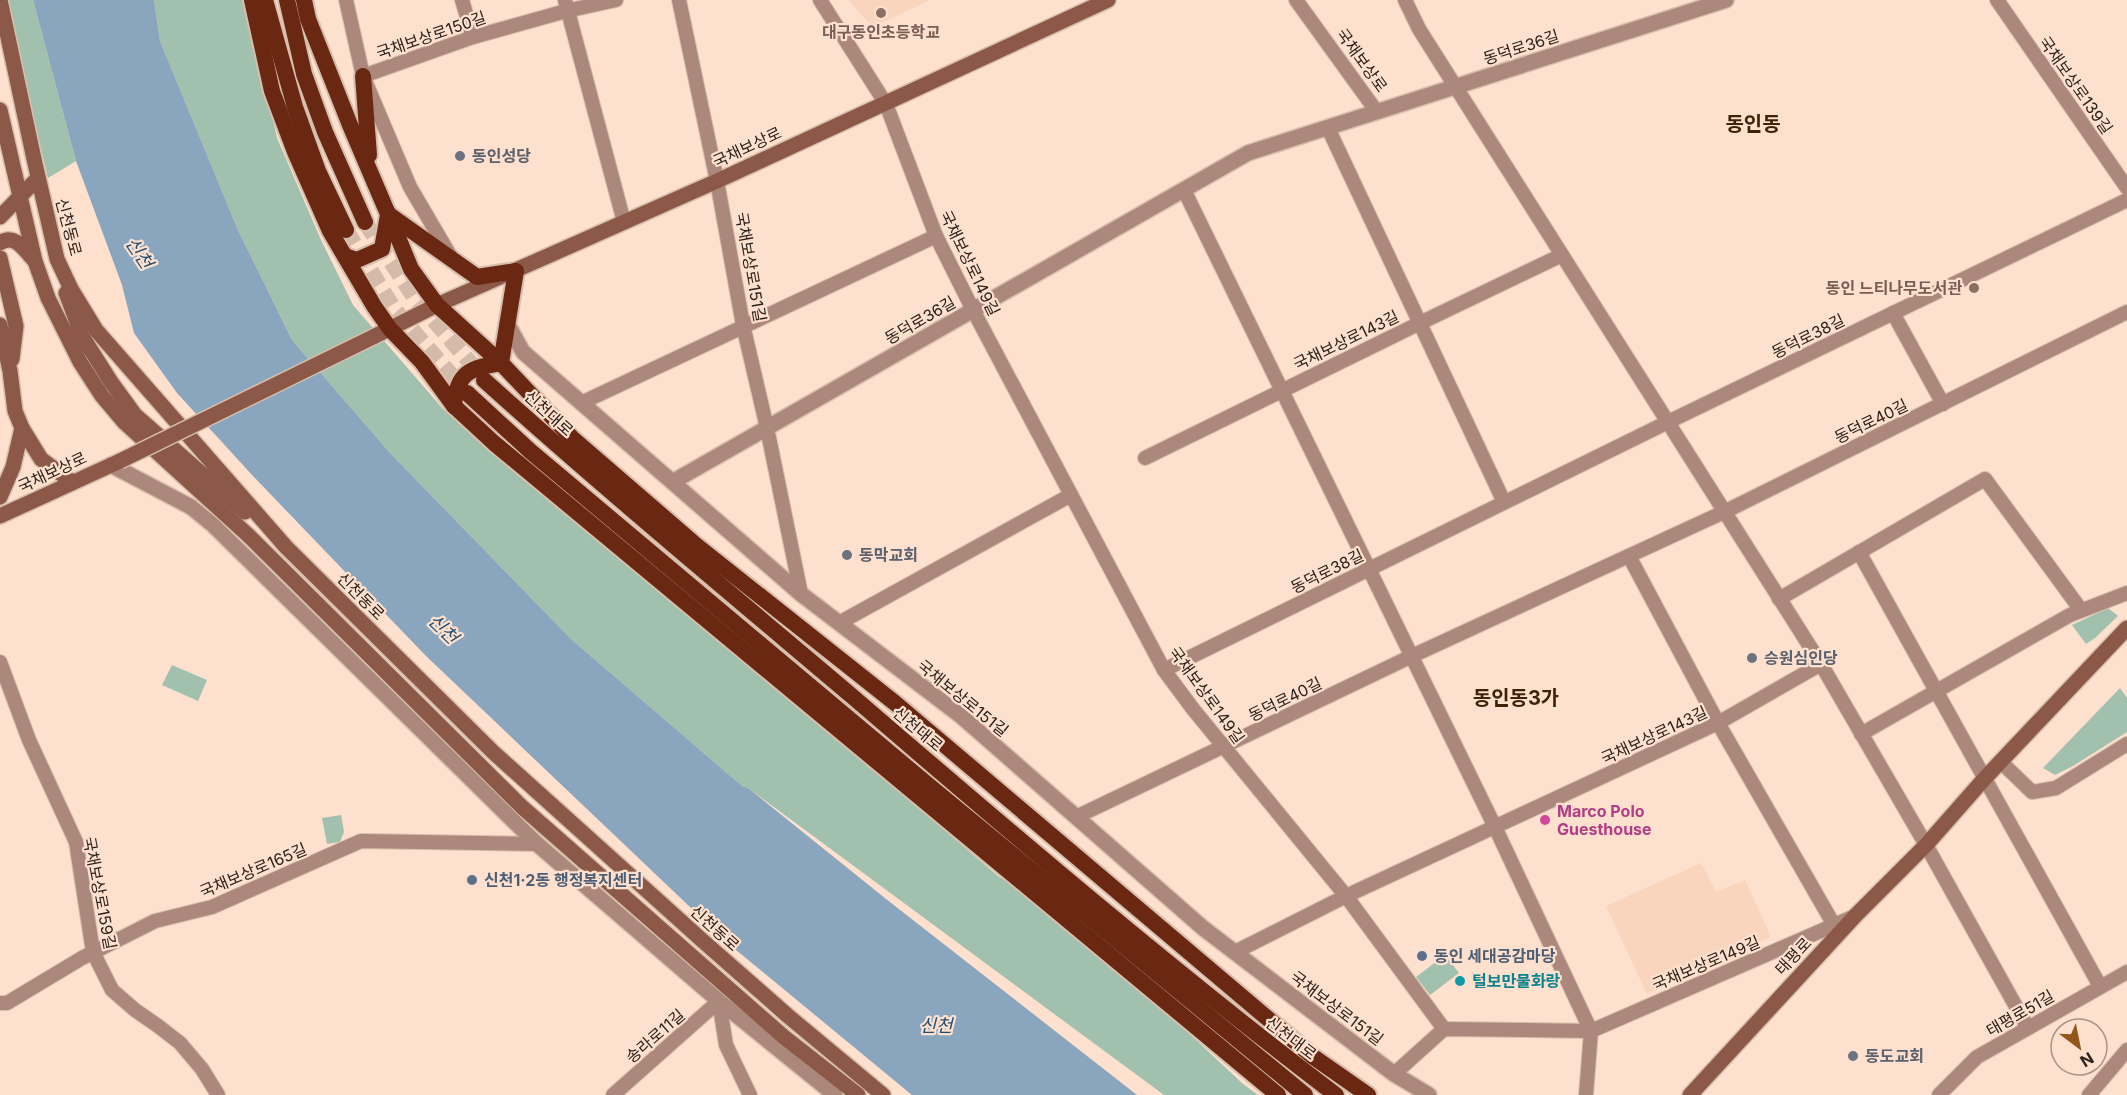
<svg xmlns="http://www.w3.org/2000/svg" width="2127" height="1095" font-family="Inter,'Noto Sans KR',sans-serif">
<rect width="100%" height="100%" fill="#fde0cd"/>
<!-- built -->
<g fill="#f9d5be">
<path d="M 848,0 L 930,0 L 873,27 Z"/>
<path d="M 1701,863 L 1716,892 L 1745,880 L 1771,937 L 1647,994 L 1606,906 Z"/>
</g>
<!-- green -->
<g fill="#a2c0ae">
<path d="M 5,0 L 33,0 L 76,161 L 48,178 Z"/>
<path d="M 154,0 L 246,0 L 277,138 L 321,240 L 353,305 L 443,409 L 800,706 L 999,877 L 1027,889 L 1196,1040 L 1243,1084 L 1258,1095 L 1164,1095 L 748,788 L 742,786 L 571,639 L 391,454 L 292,340 L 238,230 L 160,41 Z"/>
<path d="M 2108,608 L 2118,616 L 2095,638 L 2086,644 L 2072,625 Z"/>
<path d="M 172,665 L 207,680 L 198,701 L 162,685 Z"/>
<path d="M 2120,688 L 2127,698 L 2127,732 L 2073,766 L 2055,775 L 2043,768 Z"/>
<path d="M 341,815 L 344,832 L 340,842 L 327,844 L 322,818 Z"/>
<path d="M 1445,955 L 1459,973 L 1430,995 L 1416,977 Z"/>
</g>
<!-- water -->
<path fill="#8aa5be" d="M 33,0 L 154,0 L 160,41 L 238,230 L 292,340 L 391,454 L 571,639 L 742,786 L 748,788 L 886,899 L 1137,1095 L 912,1095 L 730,945 L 426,656 L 253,476 L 177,393 L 134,333 L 122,285 L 76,161 Z"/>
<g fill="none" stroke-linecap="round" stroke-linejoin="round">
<!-- trunk-tunnel -->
<g stroke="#d3baa9" stroke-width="16" stroke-dasharray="16 8" stroke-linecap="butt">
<path d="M 365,222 L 414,297 L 484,379"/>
<path d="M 346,230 L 394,309 L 467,393"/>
</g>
<defs>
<g id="minor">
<path d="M 346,0 L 363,76 L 410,187 L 451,257"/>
<path d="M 462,0 L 473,37"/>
<path d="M 565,0 L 624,222"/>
<path d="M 679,0 L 717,181 L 743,325 L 767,428 L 801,594"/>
<path d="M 820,0 L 886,104 L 936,236 L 973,310 L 1164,670 L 1193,709 L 1346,896 L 1444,1029"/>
<path d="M 1296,0 L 1377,112"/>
<path d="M 1405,0 L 1419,29 L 1821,664 L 1926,845 L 2028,1028"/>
<path d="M 1997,0 L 2127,188"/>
<path d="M 363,76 L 473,37 L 566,11 L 616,0"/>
<path d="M 1328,128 L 1504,502"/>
<path d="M 1184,190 L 1495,827 L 1591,1031 L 1586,1095"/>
<path d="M 1893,313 L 1943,404"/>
<path d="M 581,403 L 936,236"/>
<path d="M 1145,458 L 1420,323 L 1562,255"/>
<path d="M 1859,552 L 2100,986"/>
<path d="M 1629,556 L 1718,723 L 1834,925"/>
<path d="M 1779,599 L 1985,479 L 2081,610"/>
<path d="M 839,623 L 1071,495"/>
<path d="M 0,662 L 29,740 L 76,842 L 93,952 L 112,990 L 135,1010 L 158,1026 L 180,1043 L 202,1069 L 218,1095"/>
<path d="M 1164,670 L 1668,422 L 2127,200"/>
<path d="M 1861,734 L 2070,615 L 2127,593"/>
<path d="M 2001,762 L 2032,792 L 2056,788 L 2127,744"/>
<path d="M 1076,817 L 1412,656 L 1724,512 L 2127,312"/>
<path d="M 1235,952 L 1346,896 L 1718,723 L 1821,664"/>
<path d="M 719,1001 L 726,1045 L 750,1095"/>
<path d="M 0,1003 L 7,1003 L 82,958 L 155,921 L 212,907 L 361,841 L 537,844"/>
<path d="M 1394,1074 L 1444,1029 L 1591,1031 L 1855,916"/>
<path d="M 613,1095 L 719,1001"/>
<path d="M 1939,1095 L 1977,1057 L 2127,972"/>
<path d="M 2089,1095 L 2127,1050"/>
</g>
<g id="tertiary">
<path d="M 507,323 L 523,352 L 801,594 L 961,716 L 1203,928 L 1394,1074 L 1429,1095"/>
<path d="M 111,465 L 191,507 L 213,525 L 537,844 L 719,1001 L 835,1095"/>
<path d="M 674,481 L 1248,153 L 1726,0"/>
</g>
<g id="secondary">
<path d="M 0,0 L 34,159 L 57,259 L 71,289 L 96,330 L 286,547 L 493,752 L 704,942 L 788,1016 L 883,1095"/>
<path d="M 0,110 L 35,261 L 48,298 L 80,362 L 102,396 L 124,422 L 249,536 L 522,807 L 784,1037 L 858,1095"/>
<path d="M 0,217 L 38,178"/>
<path d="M 0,243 C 14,233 24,249 33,259"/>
<path d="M 0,258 L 16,326 L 12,359"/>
<path d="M 66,293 L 82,336 L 111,382 L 135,415 L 245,512"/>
<path d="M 0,325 L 10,371 L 15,411 L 22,428 L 41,459 L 72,482"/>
<path d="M 373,337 L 437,305 L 717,181 L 1108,0"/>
<path d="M 0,497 L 13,467 L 22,428"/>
<path d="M 0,516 L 120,461"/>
<path d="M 1690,1095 L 1856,915 L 1926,845 L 1985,778 L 2127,628"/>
</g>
<g id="trunk">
<path d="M 252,0 L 272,91 L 295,152 L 330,231 L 374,306 L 390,329 L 422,362 L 454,406 L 494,443 L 1278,1095"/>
<path d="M 265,0 L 295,107 L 318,171 L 346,230"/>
<path d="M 287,0 L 304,74 L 325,132 L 365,222"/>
<path d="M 304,0 L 308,19 L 350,125 L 388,214 L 477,277 L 516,271 L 501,363 L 572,438 L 697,546 L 895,703 L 1312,1056 L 1368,1095"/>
<path d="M 363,76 L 369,155"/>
<path d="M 388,213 L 411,269 L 437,305 L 501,363"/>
<path d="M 345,256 L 357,260 L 382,249 L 388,215"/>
<path d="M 484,380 C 604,488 729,592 853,697 C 1011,833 1170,969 1336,1095"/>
<path d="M 467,393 L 530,451 L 934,790 L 1305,1095"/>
<path d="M 454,406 C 457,372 470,368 501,363"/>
</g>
</defs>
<!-- minor casing -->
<use href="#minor" stroke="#d7bead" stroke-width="16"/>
<!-- tertiary casing -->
<use href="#tertiary" stroke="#d7bead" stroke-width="18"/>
<!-- secondary casing -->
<use href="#secondary" stroke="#d7bead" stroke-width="18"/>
<!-- trunk casing -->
<use href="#trunk" stroke="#d7bead" stroke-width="20"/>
<!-- minor -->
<use href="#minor" stroke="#ac877b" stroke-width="14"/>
<!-- tertiary -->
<use href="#tertiary" stroke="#ac877b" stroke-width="15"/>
<!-- secondary -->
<use href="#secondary" stroke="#8c5948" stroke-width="15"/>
<!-- trunk -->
<use href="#trunk" stroke="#6a2812" stroke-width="16"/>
<defs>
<path id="secondary-bridge" d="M 120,461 L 373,337"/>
</defs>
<!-- secondary-bridge casing -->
<use href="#secondary-bridge" stroke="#d7bead" stroke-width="18" stroke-linecap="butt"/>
<!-- secondary-bridge -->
<use href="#secondary-bridge" stroke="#8c5948" stroke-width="15"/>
</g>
<!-- markers -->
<g fill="#8d6e63" stroke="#fde0cd" stroke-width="2">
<circle cx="881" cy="13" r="6"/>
<circle cx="1974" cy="288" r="6"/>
</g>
<g fill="#6b7280" stroke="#fde0cd" stroke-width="2">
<circle cx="460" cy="156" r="6"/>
<circle cx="847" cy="555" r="6"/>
<circle cx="1752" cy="658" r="6"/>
<circle cx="1853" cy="1056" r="6"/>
</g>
<circle fill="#d1479c" stroke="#fde0cd" stroke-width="2" cx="1545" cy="820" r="6"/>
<g fill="#5c6f8a" stroke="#fde0cd" stroke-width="2">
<circle cx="472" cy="880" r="6"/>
<circle cx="1422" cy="956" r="6"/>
</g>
<circle fill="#0f9aa8" stroke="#fde0cd" stroke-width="2" cx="1460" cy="981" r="6"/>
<g text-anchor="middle" stroke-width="4.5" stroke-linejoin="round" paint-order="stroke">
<!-- education labels -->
<g font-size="16" font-weight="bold" fill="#785e54" stroke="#fde0cd">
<text x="881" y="38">대구동인초등학교</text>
<text x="1962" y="294" text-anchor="end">동인 느티나무도서관</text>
</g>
<!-- street labels -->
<g font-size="16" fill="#2c221b" stroke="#fde0cd">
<text transform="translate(431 35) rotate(-19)" y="6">국채보상로150길</text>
<text transform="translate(1521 47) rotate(-18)" y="6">동덕로36길</text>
<text transform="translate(1362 60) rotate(54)" y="6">국채보상로</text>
<text transform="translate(2076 85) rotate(55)" y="6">국채보상로139길</text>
<text transform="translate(747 147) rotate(-25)" y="6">국채보상로</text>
<text transform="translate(69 227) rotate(75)" y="6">신천동로</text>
<text transform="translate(970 263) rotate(64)" y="6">국채보상로149길</text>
<text transform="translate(751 267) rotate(80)" y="6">국채보상로151길</text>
<text transform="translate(920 320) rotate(-30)" y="6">동덕로36길</text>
<text transform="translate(1808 336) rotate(-26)" y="6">동덕로38길</text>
<text transform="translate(1346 340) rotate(-26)" y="6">국채보상로143길</text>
<text transform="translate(549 413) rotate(42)" y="6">신천대로</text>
<text transform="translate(1871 421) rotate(-26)" y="6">동덕로40길</text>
<text transform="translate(52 472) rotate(-25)" y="6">국채보상로</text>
<text transform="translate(1327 571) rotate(-26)" y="6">동덕로38길</text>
<text transform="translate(361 596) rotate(45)" y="6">신천동로</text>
<text transform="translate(1207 695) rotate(54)" y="6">국채보상로149길</text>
<text transform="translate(963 698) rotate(39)" y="6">국채보상로151길</text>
<text transform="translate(1285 699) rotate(-26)" y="6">동덕로40길</text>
<text transform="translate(918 729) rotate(40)" y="6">신천대로</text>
<text transform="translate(1654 735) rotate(-25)" y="6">국채보상로143길</text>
<text transform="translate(253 870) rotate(-23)" y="6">국채보상로165길</text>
<text transform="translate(100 893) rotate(79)" y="6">국채보상로159길</text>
<text transform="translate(715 928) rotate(42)" y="6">신천동로</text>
<text transform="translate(1793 956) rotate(-47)" y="6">태평로</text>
<text transform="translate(1706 963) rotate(-23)" y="6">국채보상로149길</text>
<text transform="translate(1337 1008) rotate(37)" y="6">국채보상로151길</text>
<text transform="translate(2020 1013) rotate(-30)" y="6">태평로51길</text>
<text transform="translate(655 1036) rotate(-41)" y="6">송라로11길</text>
<text transform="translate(1291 1038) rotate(37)" y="6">신천대로</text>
</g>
<!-- worship labels -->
<g font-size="16" font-weight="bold" fill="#5b616d" stroke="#fde0cd" text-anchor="start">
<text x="472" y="162">동인성당</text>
<text x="859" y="561">동막교회</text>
<text x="1764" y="664">승원심인당</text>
<text x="1865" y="1062">동도교회</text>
</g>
<!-- hotel labels -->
<g font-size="16" font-weight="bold" fill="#b23c85" stroke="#fde0cd" text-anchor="start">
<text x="1557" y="817">Marco Polo<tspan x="1557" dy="18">Guesthouse</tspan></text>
</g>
<!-- service labels -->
<g font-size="16" font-weight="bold" fill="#4e5e75" stroke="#fde0cd" text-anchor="start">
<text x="484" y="886">신천1·2동 행정복지센터</text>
<text x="1434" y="962">동인 세대공감마당</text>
</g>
<!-- culture labels -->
<g font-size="16" font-weight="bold" fill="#0d838f" stroke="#fde0cd" text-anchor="start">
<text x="1472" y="987">털보만물화랑</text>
</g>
<!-- water labels -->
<g font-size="18" font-style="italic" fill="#234e72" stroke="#fde0cd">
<text transform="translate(139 253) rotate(56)" y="6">신천</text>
<text transform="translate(443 629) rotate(44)" y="6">신천</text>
<text x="936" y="1032">신천</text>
</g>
<!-- quarter labels -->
<g font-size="20" font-weight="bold" fill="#402307" stroke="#fde0cd">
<text x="1753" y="131">동인동</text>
<text x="1516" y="705">동인동3가</text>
</g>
</g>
<!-- north arrow -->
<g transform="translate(2079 1047) rotate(148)"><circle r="28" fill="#fde0cd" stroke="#a99486" stroke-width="1.5"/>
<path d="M0-4.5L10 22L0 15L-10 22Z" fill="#94561b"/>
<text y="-9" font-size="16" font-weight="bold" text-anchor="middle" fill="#2c221b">N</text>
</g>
</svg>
